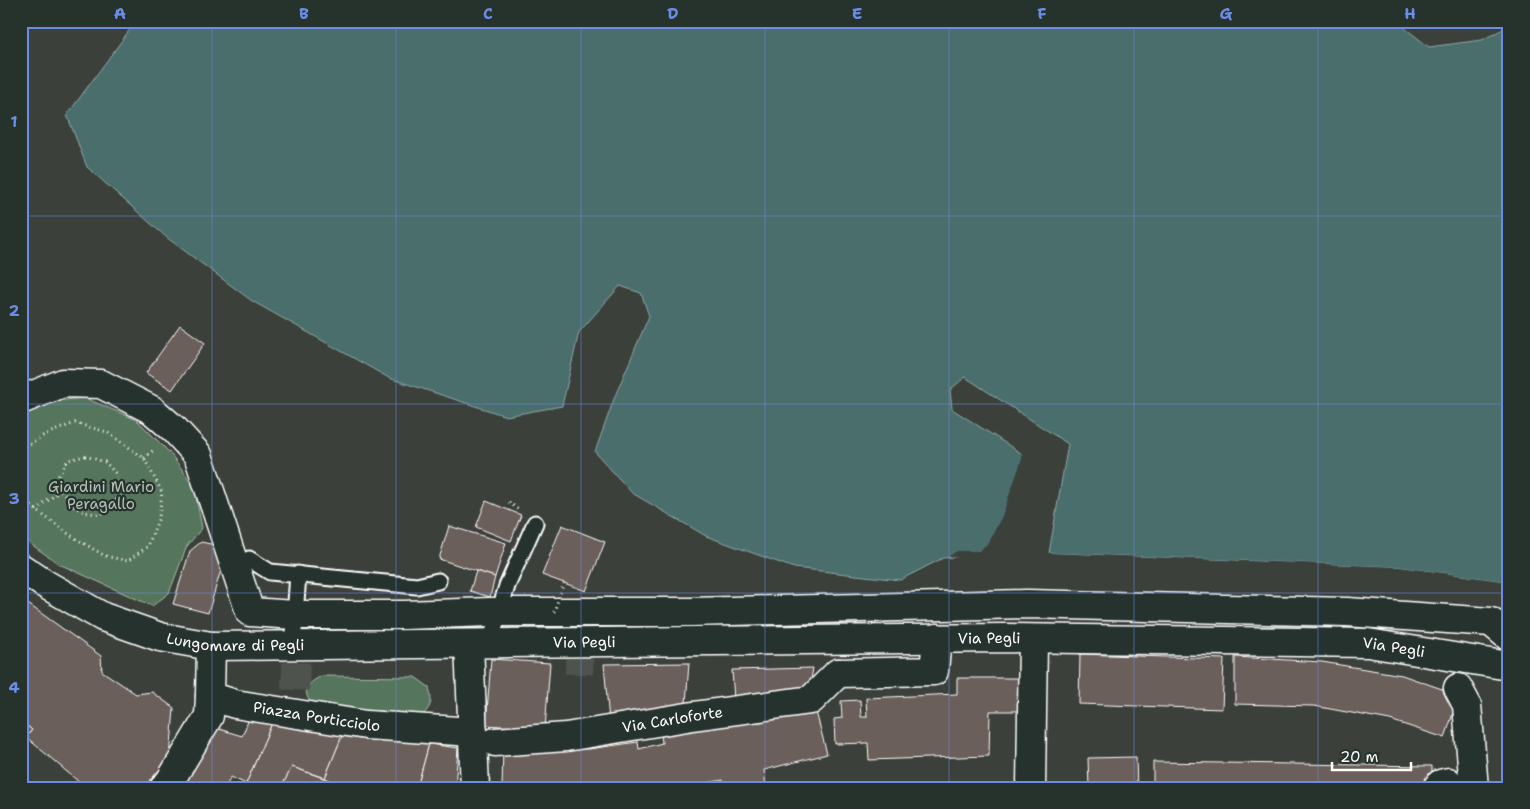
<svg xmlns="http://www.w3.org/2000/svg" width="1530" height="809" font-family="'Shantell Sans',sans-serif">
<rect width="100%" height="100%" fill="#3b403a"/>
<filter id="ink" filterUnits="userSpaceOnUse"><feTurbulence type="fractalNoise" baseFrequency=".02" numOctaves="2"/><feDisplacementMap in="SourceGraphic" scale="10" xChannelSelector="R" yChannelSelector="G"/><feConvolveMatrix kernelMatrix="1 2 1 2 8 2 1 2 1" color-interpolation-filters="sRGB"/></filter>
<g filter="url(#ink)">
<!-- green -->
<g fill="#56755d" stroke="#aabaae">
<path d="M 85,398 L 137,420 L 170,453 L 194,486 L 202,528 L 187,546 L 169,593 L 152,606 L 59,564 L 21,537 L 21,415 L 46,402 Z"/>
<path d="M 322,676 L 415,677 L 429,687 C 432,702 433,704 422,716 L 404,717 L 311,703 C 301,689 308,683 322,676 Z"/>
</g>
<!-- water -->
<path fill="#496e6c" stroke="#92a8a7" d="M 122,21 L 1396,21 L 1429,47 L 1482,40 L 1509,26 L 1509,582 L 1400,567 L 1049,553 L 1068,444 L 965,377 L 950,390 L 952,409 L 1030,459 L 993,554 L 943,558 L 900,580 L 794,568 L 706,536 L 632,493 L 595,452 L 615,396 L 649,316 L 641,293 L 620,286 L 579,332 L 562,406 L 506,416 L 389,378 L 252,301 L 166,237 L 87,167 L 67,115 L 131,28 Z"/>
<!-- pier -->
<g fill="#3b403a">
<path d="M 1022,451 L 1032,459 L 1017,520 L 995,555 L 962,559 L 949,556 L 957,551 L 979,551 L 987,544 L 1002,516 L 1022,459 Z"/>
<path d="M 1047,550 L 1049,553 L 1400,567 L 1509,582 L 1509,585 L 1400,569 L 1049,555 L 1047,554 Z"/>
</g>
<!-- building -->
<g fill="#6b5e5a" stroke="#fff">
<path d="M 180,325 L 205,343 L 172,390 L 146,373 Z"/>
<path d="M 486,501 L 521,515 L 511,541 L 476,527 Z"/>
<path d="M 562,525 L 605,542 L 586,591 L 542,575 Z"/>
<path d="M 449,526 L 506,543 L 495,577 L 439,559 Z"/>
<path d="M 201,542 L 215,545 L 225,557 L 208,613 L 173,604 L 190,551 Z"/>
<path d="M 476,571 L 495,577 L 490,597 L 470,591 Z"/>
<path d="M 21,599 L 101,656 L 102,671 L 136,694 L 152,692 L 174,708 L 170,758 L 143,788 L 86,788 L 26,737 L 32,730 L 21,721 Z"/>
<path d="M 1080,654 L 1224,659 L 1222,709 L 1079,704 Z"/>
<path d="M 1235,657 L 1322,662 L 1402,675 L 1459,695 L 1445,738 L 1390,720 L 1314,706 L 1235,704 Z"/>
<path d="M 491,659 L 550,663 L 545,729 L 486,725 Z"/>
<path d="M 689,663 L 686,703 L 665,706 L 609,721 L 604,664 Z"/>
<path d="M 813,668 L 810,686 L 734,701 L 732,670 Z"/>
<path d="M 957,678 L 1021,678 L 1021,711 L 990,711 L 989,756 L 869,760 L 868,743 L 835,744 L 834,719 L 842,718 L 841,701 L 860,700 L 861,717 L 867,717 L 866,698 L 957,694 Z"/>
<path d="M 815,708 L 827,754 L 764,770 L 766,788 L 723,788 L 723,780 L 701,784 L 701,788 L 502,788 L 503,746 L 589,749 L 638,742 L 639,749 L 662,743 L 661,735 L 718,725 L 760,722 Z"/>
<path d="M 249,719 L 272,723 L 246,784 L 231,777 L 225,788 L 167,788 L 206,725 L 242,736 Z"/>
<path d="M 21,721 L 32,730 L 21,742 Z"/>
<path d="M 272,723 L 342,736 L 325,778 L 292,767 L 281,788 L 252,788 L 246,784 Z"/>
<path d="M 342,736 L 429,744 L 417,788 L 349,788 L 325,778 Z"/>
<path d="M 429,744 L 458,748 L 455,788 L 417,788 Z"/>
<path d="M 1136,757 L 1137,788 L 1089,788 L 1088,758 Z"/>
<path d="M 1153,762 L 1432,766 L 1432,787 L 1153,788 Z"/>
<path d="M 292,767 L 349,787 L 349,788 L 281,788 Z"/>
</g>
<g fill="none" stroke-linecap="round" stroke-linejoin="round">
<!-- street-tunnel -->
<g stroke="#4f534e" stroke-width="28" stroke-dasharray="28 14" stroke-linecap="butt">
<path d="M 579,674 L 581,594"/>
<path d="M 295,690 L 298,622"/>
</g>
<defs>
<g id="lane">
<path d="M 249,559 L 270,572 L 417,586 L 438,581"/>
<path d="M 490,643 L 507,586 L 535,523"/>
<path d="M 293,644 L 298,574"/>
</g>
<g id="street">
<path d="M 21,400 L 63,383 L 101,384 L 152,410 L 175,430 L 198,455 L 250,612 L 295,615 L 404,615 L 491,612 L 691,612 L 1027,604 L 1347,612 L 1491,622 L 1509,637"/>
<path d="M 838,673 L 934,671 L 937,638"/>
<path d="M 1458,688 L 1467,705 L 1474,788"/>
<path id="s1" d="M 495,742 L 566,737 L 693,716 L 811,700 L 838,673"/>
<path d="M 164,788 L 170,781 L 209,716 L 210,696"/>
<path d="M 1031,788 L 1033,639"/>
<path d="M 1437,788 L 1440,784 L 1448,782 L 1453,788"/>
</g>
<g id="secondary">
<path d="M 469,644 L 475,788"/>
<path id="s2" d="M 211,646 L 210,696 L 235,704 L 366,725 L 473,732"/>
</g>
<g id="primary">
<path id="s3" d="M 21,568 L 45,584 L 103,617 L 160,637 L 211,646 L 1006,638 L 1368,643 L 1509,666"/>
</g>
</defs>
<!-- lane casing -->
<use href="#lane" stroke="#fff" stroke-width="19"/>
<!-- street casing -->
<use href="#street" stroke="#fff" stroke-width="31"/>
<!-- secondary casing -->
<use href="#secondary" stroke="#fff" stroke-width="31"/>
<!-- primary casing -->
<use href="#primary" stroke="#fff" stroke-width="31"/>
<!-- path -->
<g stroke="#fff" stroke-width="3" stroke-dasharray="1 4" stroke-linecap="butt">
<path d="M 21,449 L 46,434 L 75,423 L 107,432 L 144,458 L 162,492 L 159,517 L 148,546 L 128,561 L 105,556 L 70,535 L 36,510 L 21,497"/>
<path d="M 85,456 L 105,462 L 118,476 L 120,496 L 105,513 C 99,513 91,514 85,512 C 68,506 61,491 59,475 L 68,460 Z"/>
<path d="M 144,458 L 155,449"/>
<path d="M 509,502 L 520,511"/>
<path d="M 36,510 L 61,490"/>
</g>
<!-- lane -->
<use href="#lane" stroke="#26332d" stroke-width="15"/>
<!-- street -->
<use href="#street" stroke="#26332d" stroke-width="28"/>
<!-- secondary -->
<use href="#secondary" stroke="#26332d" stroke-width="28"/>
<!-- primary -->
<use href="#primary" stroke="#26332d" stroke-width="28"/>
<!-- path-bridge -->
<path stroke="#fff" stroke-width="3" stroke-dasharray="1 4" stroke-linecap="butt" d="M 554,612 L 564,583"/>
</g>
</g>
<!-- grid -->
<path fill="none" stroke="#6c8ce6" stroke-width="1" stroke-opacity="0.55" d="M 212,21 L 212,788M 396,21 L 396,788M 581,21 L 581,788M 765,21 L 765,788M 949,21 L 949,788M 1134,21 L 1134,788M 1318,21 L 1318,788M 21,216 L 1509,216M 21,404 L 1509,404M 21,593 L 1509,593"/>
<g text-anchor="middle" stroke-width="4.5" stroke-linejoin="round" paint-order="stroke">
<!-- park labels -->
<g font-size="15" fill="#b3c1b6" stroke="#26332d">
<text x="101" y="492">Giardini Mario<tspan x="101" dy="17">Peragallo</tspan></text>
</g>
<!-- street labels -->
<g font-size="15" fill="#fff" stroke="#26332d">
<text dy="5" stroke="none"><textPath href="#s3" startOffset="986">Via Pegli</textPath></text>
<text dy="5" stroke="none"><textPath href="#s3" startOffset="232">Lungomare di Pegli</textPath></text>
<text dy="5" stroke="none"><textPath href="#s3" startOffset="581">Via Pegli</textPath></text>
<text dy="5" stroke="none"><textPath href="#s3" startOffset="1391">Via Pegli</textPath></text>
<text dy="5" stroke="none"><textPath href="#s2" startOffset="159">Piazza Porticciolo</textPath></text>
<text dy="5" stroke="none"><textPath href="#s1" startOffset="179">Via Carloforte</textPath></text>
</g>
</g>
<!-- margin -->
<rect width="1530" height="809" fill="none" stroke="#26332d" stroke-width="55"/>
<!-- scale -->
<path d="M1332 762v8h79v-8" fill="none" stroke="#ffffff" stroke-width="2.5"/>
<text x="1340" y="762" font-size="15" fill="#ffffff" stroke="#26332d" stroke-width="4" paint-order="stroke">20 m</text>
<rect x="28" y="28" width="1474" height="754" fill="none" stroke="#6c8ce6" stroke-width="2"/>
<g font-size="16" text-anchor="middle" font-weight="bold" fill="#6c8ce6">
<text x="120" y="19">A</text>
<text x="304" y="19">B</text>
<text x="488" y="19">C</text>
<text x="673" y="19">D</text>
<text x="857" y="19">E</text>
<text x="1042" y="19">F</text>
<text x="1226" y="19">G</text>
<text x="1410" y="19">H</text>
<text x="14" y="127">1</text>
<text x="14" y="316">2</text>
<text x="14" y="504">3</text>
<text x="14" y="693">4</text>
</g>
</svg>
